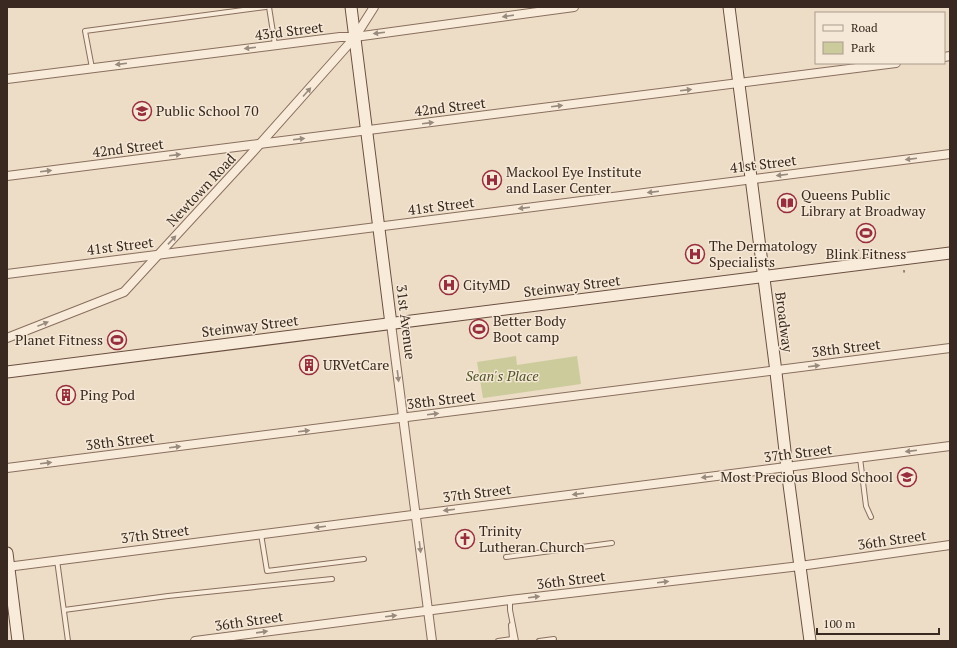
<svg xmlns="http://www.w3.org/2000/svg" width="957" height="648" font-family="'PT Serif',serif">
<rect width="100%" height="100%" fill="#edddc7"/>
<!-- green -->
<path fill="#cccb9b" d="M 516,356 L 517,365 L 577,356 L 581,384 L 483,398 L 477,362 Z"/>
<g fill="none" stroke-linecap="round" stroke-linejoin="round">
<defs>
<g id="lane">
<path d="M 269,7 L 275,45"/>
<path d="M 92,68 L 85,31 L 266,7"/>
<path d="M 860,458 L 866,506 L 871,517"/>
<path d="M 261,534 L 267,571 L 364,559"/>
<path d="M 506,557 L 612,543"/>
<path d="M 57,560 L 68,641"/>
<path d="M 510,600 L 510,610 L 516,641"/>
<path d="M 64,610 L 168,596 L 332,579"/>
<path d="M 498,641 L 512,639 L 511,625"/>
<path d="M 539,641 L 554,639"/>
</g>
<g id="street">
<path d="M 944,57 L 950,56"/>
<path d="M 7,79 L 340,37 L 355,37 L 574,7"/>
<path d="M 7,176 L 896,63"/>
<path d="M 7,274 L 950,154"/>
<path d="M 391,324 L 432,641"/>
<path d="M 7,338 L 124,292 L 251,154 L 340,54 L 355,37 L 374,7"/>
<path d="M 7,468 L 950,348"/>
<path d="M 7,567 L 950,446"/>
<path d="M 195,641 L 510,600 L 800,566 L 950,545"/>
</g>
<g id="secondary">
<path d="M 351,7 L 391,324"/>
<path d="M 729,7 L 775,364 L 788,477 L 810,641"/>
<path d="M 7,372 L 950,253"/>
<path d="M 7,553 L 18,641"/>
</g>
</defs>
<!-- lane casing -->
<use href="#lane" stroke="#896e5d" stroke-width="6"/>
<!-- street casing -->
<use href="#street" stroke="#896e5d" stroke-width="10"/>
<!-- secondary casing -->
<use href="#secondary" stroke="#6b4f40" stroke-width="13"/>
<!-- path -->
<g stroke="#896e5d" stroke-width="1.5" stroke-dasharray="3 2" stroke-linecap="butt">
<path d="M 858,251 L 859,250"/>
<path d="M 904,270 L 904,272 L 905,271"/>
</g>
<!-- lane -->
<use href="#lane" stroke="#f8ebda" stroke-width="4"/>
<!-- street -->
<use href="#street" stroke="#f8ebda" stroke-width="8"/>
<!-- secondary -->
<use href="#secondary" stroke="#f8ebda" stroke-width="11"/>
</g>
<!-- one-way arrows -->
<defs><path id="oneway-solid" d="M-6-.8H1V-3.2L6.5 0L1 3.2V.8H-6Z"/></defs>
<g fill="#988a7d">
<use href="#oneway-solid" transform="translate(508 16) rotate(172)"/>
<use href="#oneway-solid" transform="translate(379 33) rotate(173)"/>
<use href="#oneway-solid" transform="translate(250 48) rotate(173)"/>
<use href="#oneway-solid" transform="translate(121 64) rotate(173)"/>
<use href="#oneway-solid" transform="translate(686 90) rotate(-7)"/>
<use href="#oneway-solid" transform="translate(307 92) rotate(-48)"/>
<use href="#oneway-solid" transform="translate(557 106) rotate(-7)"/>
<use href="#oneway-solid" transform="translate(428 123) rotate(-7)"/>
<use href="#oneway-solid" transform="translate(299 139) rotate(-7)"/>
<use href="#oneway-solid" transform="translate(175 155) rotate(-7)"/>
<use href="#oneway-solid" transform="translate(911 159) rotate(173)"/>
<use href="#oneway-solid" transform="translate(46 171) rotate(-7)"/>
<use href="#oneway-solid" transform="translate(782 175) rotate(173)"/>
<use href="#oneway-solid" transform="translate(653 192) rotate(173)"/>
<use href="#oneway-solid" transform="translate(524 208) rotate(173)"/>
<use href="#oneway-solid" transform="translate(172 240) rotate(-47)"/>
<use href="#oneway-solid" transform="translate(43 324) rotate(-22)"/>
<use href="#oneway-solid" transform="translate(814 366) rotate(-7)"/>
<use href="#oneway-solid" transform="translate(398 376) rotate(83)"/>
<use href="#oneway-solid" transform="translate(433 414) rotate(-7)"/>
<use href="#oneway-solid" transform="translate(304 431) rotate(-7)"/>
<use href="#oneway-solid" transform="translate(175 447) rotate(-7)"/>
<use href="#oneway-solid" transform="translate(911 451) rotate(173)"/>
<use href="#oneway-solid" transform="translate(46 463) rotate(-7)"/>
<use href="#oneway-solid" transform="translate(707 477) rotate(173)"/>
<use href="#oneway-solid" transform="translate(578 494) rotate(173)"/>
<use href="#oneway-solid" transform="translate(449 510) rotate(173)"/>
<use href="#oneway-solid" transform="translate(320 527) rotate(173)"/>
<use href="#oneway-solid" transform="translate(420 547) rotate(83)"/>
<use href="#oneway-solid" transform="translate(663 582) rotate(-7)"/>
<use href="#oneway-solid" transform="translate(534 597) rotate(-7)"/>
<use href="#oneway-solid" transform="translate(391 616) rotate(-7)"/>
<use href="#oneway-solid" transform="translate(262 632) rotate(-8)"/>
</g>
<!-- icons -->
<defs>
<symbol id="school-ring" viewBox="-11 -11 22 22"><circle r="9.5" fill="#f5e8d6" stroke="#962e3d" stroke-width="1.5"/><path d="M0-5L7-2L0 1L-7-2ZM-4 1L0 2.5L4 1V4Q0 6-4 4Z" fill="#962e3d"/></symbol>
<symbol id="hospital-ring" viewBox="-11 -11 22 22"><circle r="9.5" fill="#f5e8d6" stroke="#962e3d" stroke-width="1.5"/><path d="M-5-5h3v3.5h4V-5h3V5h-3V1.5h-4V5h-3Z" fill="#962e3d"/></symbol>
<symbol id="library-ring" viewBox="-11 -11 22 22"><circle r="9.5" fill="#f5e8d6" stroke="#962e3d" stroke-width="1.5"/><path d="M-6-4Q-3-5.5-.7-3.5V5Q-3 3-6 4ZM6-4Q3-5.5 .7-3.5V5Q3 3 6 4Z" fill="#962e3d"/></symbol>
<symbol id="stadium-ring" viewBox="-11 -11 22 22"><circle r="9.5" fill="#f5e8d6" stroke="#962e3d" stroke-width="1.5"/><path d="M0-5a6.5 5 0 1 0 0 10a6.5 5 0 1 0 0-10ZM-3.5-1.8h7v3.6h-7Z" fill="#962e3d"/></symbol>
<symbol id="building-ring" viewBox="-11 -11 22 22"><circle r="9.5" fill="#f5e8d6" stroke="#962e3d" stroke-width="1.5"/><path d="M-4-6H4V6H1V3H-1V6H-4ZM-2.5-4.3h1.7v1.8h-1.7ZM.8-4.3h1.7v1.8H.8ZM-2.5-1h1.7V.8h-1.7ZM.8-1h1.7V.8H.8Z" fill="#962e3d"/></symbol>
<symbol id="church-ring" viewBox="-11 -11 22 22"><circle r="9.5" fill="#f5e8d6" stroke="#962e3d" stroke-width="1.5"/><path d="M-1.2-6h2.4v3.5h3.3v2.4h-3.3V6h-2.4V-.1h-3.3v-2.4h3.3Z" fill="#962e3d"/></symbol>
</defs>
<g fill-rule="evenodd">
<use href="#school-ring" x="131" y="100" width="22" height="22"/>
<use href="#hospital-ring" x="481" y="169" width="22" height="22"/>
<use href="#library-ring" x="776" y="192" width="22" height="22"/>
<use href="#stadium-ring" x="855" y="222" width="22" height="22"/>
<use href="#hospital-ring" x="684" y="243" width="22" height="22"/>
<use href="#hospital-ring" x="438" y="274" width="22" height="22"/>
<use href="#stadium-ring" x="468" y="318" width="22" height="22"/>
<use href="#stadium-ring" x="106" y="329" width="22" height="22"/>
<use href="#building-ring" x="298" y="354" width="22" height="22"/>
<use href="#building-ring" x="55" y="384" width="22" height="22"/>
<use href="#school-ring" x="896" y="466" width="22" height="22"/>
<use href="#church-ring" x="454" y="528" width="22" height="22"/>
</g>
<g text-anchor="middle" stroke-width="3" stroke-linejoin="round" paint-order="stroke">
<!-- street labels -->
<g font-size="14" fill="#392920" stroke="#f5e8d6">
<text transform="translate(289 31) rotate(-7)" y="5">43rd Street</text>
<text transform="translate(450 107) rotate(-7)" y="5">42nd Street</text>
<text transform="translate(128 148) rotate(-7)" y="5">42nd Street</text>
<text transform="translate(763 164) rotate(-7)" y="5">41st Street</text>
<text transform="translate(201 190) rotate(-47)" y="5">Newtown Road</text>
<text transform="translate(441 206) rotate(-7)" y="5">41st Street</text>
<text transform="translate(120 246) rotate(-7)" y="5">41st Street</text>
<text transform="translate(572 286) rotate(-7)" y="5">Steinway Street</text>
<text transform="translate(406 322) rotate(83)" y="5">31st Avenue</text>
<text transform="translate(784 322) rotate(83)" y="5">Broadway</text>
<text transform="translate(250 326) rotate(-7)" y="5">Steinway Street</text>
<text transform="translate(846 348) rotate(-7)" y="5">38th Street</text>
<text transform="translate(441 400) rotate(-7)" y="5">38th Street</text>
<text transform="translate(120 441) rotate(-7)" y="5">38th Street</text>
<text transform="translate(798 453) rotate(-7)" y="5">37th Street</text>
<text transform="translate(477 493) rotate(-7)" y="5">37th Street</text>
<text transform="translate(155 534) rotate(-7)" y="5">37th Street</text>
<text transform="translate(892 540) rotate(-8)" y="5">36th Street</text>
<text transform="translate(571 580) rotate(-7)" y="5">36th Street</text>
<text transform="translate(249 621) rotate(-8)" y="5">36th Street</text>
</g>
<!-- poi labels -->
<g font-size="14" fill="#392920" stroke="#f5e8d6" text-anchor="start">
<text x="156" y="116">Public School 70</text>
<text x="506" y="177">Mackool Eye Institute<tspan x="506" dy="16">and Laser Center</tspan></text>
<text x="801" y="200">Queens Public<tspan x="801" dy="16">Library at Broadway</tspan></text>
<text x="709" y="251">The Dermatology<tspan x="709" dy="16">Specialists</tspan></text>
<text x="866" y="259" text-anchor="middle">Blink Fitness</text>
<text x="463" y="290">CityMD</text>
<text x="493" y="326">Better Body<tspan x="493" dy="16">Boot camp</tspan></text>
<text x="103" y="345" text-anchor="end">Planet Fitness</text>
<text x="323" y="370">URVetCare</text>
<text x="80" y="400">Ping Pod</text>
<text x="893" y="482" text-anchor="end">Most Precious Blood School</text>
<text x="479" y="536">Trinity<tspan x="479" dy="16">Lutheran Church</tspan></text>
</g>
<!-- park labels -->
<g font-size="14" font-style="italic" fill="#505527" stroke="#f5e8d6">
<text x="502" y="381">Sean's Place</text>
</g>
</g>
<!-- border -->
<rect width="957" height="648" fill="none" stroke="#392920" stroke-width="16"/>
<!-- legend -->
<rect x="815" y="12" width="130" height="52" fill="#f5e8d6" stroke="#aa9c8d"/>
<rect x="823" y="25" width="20" height="6" fill="#f8ebda" stroke="#aa9c8d"/>
<text x="851" y="32" font-size="12" fill="#392920">Road</text>
<rect x="823" y="42" width="20" height="12" fill="#cccb9b" stroke="#aa9c8d"/>
<text x="851" y="52" font-size="12" fill="#392920">Park</text>
<!-- scale -->
<path d="M817 628v6h122v-6" fill="none" stroke="#392920" stroke-width="2"/>
<text x="823" y="628" font-size="12" fill="#392920" stroke="#f5e8d6" stroke-width="3" paint-order="stroke">100 m</text>
</svg>
